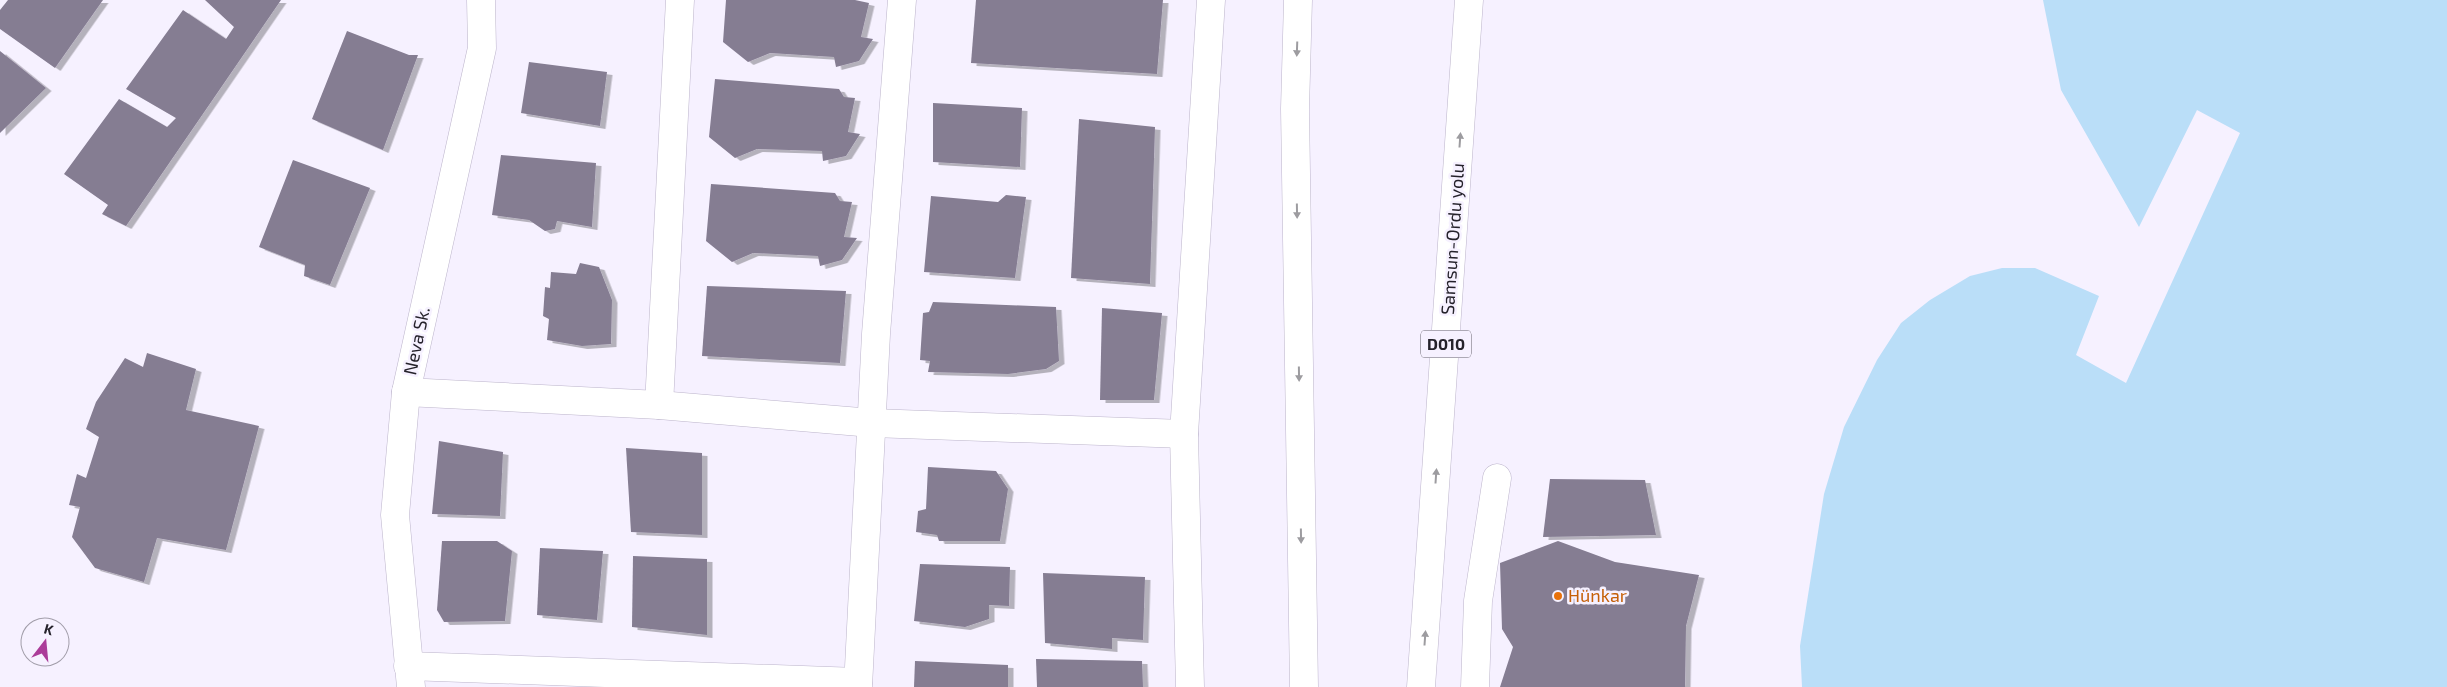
<svg xmlns="http://www.w3.org/2000/svg" width="2447" height="687" font-family="'Exo 2',sans-serif">
<defs>
<filter id="shadow"><feDropShadow dx="5.5" dy="3" stdDeviation="0" flood-color="#0004"/></filter>
</defs>
<rect width="100%" height="100%" fill="#f6f1ff"/>
<!-- water -->
<path fill="#badef8" d="M 2043,0 L 2447,0 L 2447,687 L 1802,687 L 1800,646 L 1824,494 L 1844,427 L 1877,360 L 1901,323 L 1930,300 L 1970,276 L 2002,268 L 2035,268 L 2099,296 L 2076,355 L 2126,383 L 2240,133 L 2197,110 L 2139,227 L 2061,90 Z"/>
<!-- building -->
<g fill="#857d92" filter="url(#shadow)">
<path d="M 8,0 L 103,0 L 55,68 L 0,29 L 0,10 Z"/>
<path d="M 205,0 L 281,0 L 126,226 L 102,214 L 108,205 L 64,174 L 119,99 L 167,127 L 176,118 L 126,89 L 183,10 L 226,39 L 234,27 Z"/>
<path d="M 726,0 L 855,0 L 869,3 L 861,37 L 873,39 L 859,61 L 836,67 L 834,57 L 770,53 L 748,62 L 723,42 Z"/>
<path d="M 976,0 L 1163,0 L 1157,74 L 971,63 Z"/>
<path d="M 347,31 L 409,55 L 418,55 L 383,150 L 312,119 Z"/>
<path d="M 0,51 L 46,88 L 0,133 Z"/>
<path d="M 529,62 L 607,72 L 600,126 L 521,113 Z"/>
<path d="M 715,79 L 839,89 L 844,97 L 855,98 L 848,132 L 860,134 L 846,156 L 823,161 L 822,151 L 757,149 L 735,158 L 709,137 Z"/>
<path d="M 933,103 L 1022,108 L 1020,167 L 933,162 Z"/>
<path d="M 1079,119 L 1155,127 L 1150,284 L 1071,278 Z"/>
<path d="M 501,155 L 596,163 L 592,227 L 557,221 L 555,229 L 545,231 L 529,220 L 492,215 Z"/>
<path d="M 293,160 L 370,188 L 330,285 L 304,276 L 305,265 L 259,247 Z"/>
<path d="M 711,184 L 835,193 L 840,201 L 852,202 L 844,237 L 857,238 L 842,260 L 820,266 L 818,256 L 753,253 L 732,262 L 706,241 Z"/>
<path d="M 1006,195 L 1026,197 L 1015,278 L 924,272 L 931,196 L 998,202 Z"/>
<path d="M 580,263 L 599,267 L 612,300 L 611,344 L 582,346 L 547,340 L 549,319 L 543,316 L 545,287 L 550,288 L 551,272 L 576,274 Z"/>
<path d="M 707,286 L 846,291 L 840,363 L 702,356 Z"/>
<path d="M 933,302 L 1056,307 L 1059,361 L 1046,369 L 1008,374 L 928,372 L 930,361 L 920,360 L 923,313 L 929,312 Z"/>
<path d="M 1102,308 L 1162,313 L 1154,400 L 1100,400 Z"/>
<path d="M 147,353 L 196,369 L 186,410 L 259,426 L 226,550 L 157,538 L 144,582 L 95,568 L 72,537 L 80,507 L 69,505 L 77,474 L 86,478 L 99,437 L 86,429 L 96,402 L 125,358 L 143,367 Z"/>
<path d="M 439,441 L 503,452 L 500,516 L 432,514 Z"/>
<path d="M 626,448 L 702,453 L 702,535 L 631,532 Z"/>
<path d="M 928,467 L 996,471 L 1008,489 L 1000,541 L 939,541 L 937,535 L 916,532 L 918,511 L 926,509 Z"/>
<path d="M 1550,479 L 1645,480 L 1656,535 L 1543,537 Z"/>
<path d="M 442,541 L 497,541 L 512,551 L 505,621 L 444,622 L 437,610 Z"/>
<path d="M 1558,541 L 1615,562 L 1699,575 L 1686,626 L 1685,687 L 1500,687 L 1513,647 L 1502,629 L 1500,563 Z"/>
<path d="M 540,548 L 603,551 L 597,620 L 537,615 Z"/>
<path d="M 633,556 L 707,559 L 707,635 L 632,627 Z"/>
<path d="M 920,564 L 1010,567 L 1009,606 L 989,605 L 989,619 L 965,627 L 914,621 Z"/>
<path d="M 1043,573 L 1145,577 L 1143,640 L 1112,638 L 1112,649 L 1045,643 Z"/>
<path d="M 1036,659 L 1142,661 L 1143,687 L 1037,687 Z"/>
<path d="M 915,661 L 1008,665 L 1008,687 L 914,687 Z"/>
</g>
<g fill="none" stroke-linecap="round" stroke-linejoin="round">
<defs>
<g id="minor">
<path d="M 406,392 L 659,405 L 872,423 L 1184,434"/>
<path d="M 659,405 L 680,0"/>
<path d="M 408,666 L 858,682"/>
<path d="M 411,687 L 395,515 L 406,392 L 482,48 L 481,0"/>
<path d="M 858,687 L 876,334 L 902,0"/>
<path d="M 1190,687 L 1184,434 L 1211,0"/>
<path d="M 1475,687 L 1478,601 L 1497,478"/>
</g>
<g id="highway">
<path d="M 1298,0 L 1295,109 L 1304,687"/>
<path d="M 1421,687 L 1469,0"/>
</g>
</defs>
<!-- minor casing -->
<use href="#minor" stroke="#bcb4cb" stroke-width="29"/>
<!-- highway casing -->
<use href="#highway" stroke="#bcb4cb" stroke-width="29"/>
<!-- minor -->
<use href="#minor" stroke="#fff" stroke-width="28"/>
<!-- highway -->
<use href="#highway" stroke="#fff" stroke-width="28"/>
</g>
<!-- one-way arrows -->
<defs><path id="oneway-solid" d="M-6-.8H1V-3.2L6.5 0L1 3.2V.8H-6Z" transform="scale(1.25)"/></defs>
<g fill="#9d9ca0">
<use href="#oneway-solid" transform="translate(1297 49) rotate(92)"/>
<use href="#oneway-solid" transform="translate(1460 140) rotate(-86)"/>
<use href="#oneway-solid" transform="translate(1297 211) rotate(89)"/>
<use href="#oneway-solid" transform="translate(1299 374) rotate(89)"/>
<use href="#oneway-solid" transform="translate(1436 476) rotate(-86)"/>
<use href="#oneway-solid" transform="translate(1301 536) rotate(89)"/>
<use href="#oneway-solid" transform="translate(1425 638) rotate(-86)"/>
</g>
<!-- markers -->
<circle fill="#e8710a" stroke="#f6f1ff" stroke-width="2" cx="1558" cy="596" r="5"/>
<g text-anchor="middle" stroke-width="5" stroke-linejoin="round" paint-order="stroke">
<!-- shield labels -->
<rect fill="#f6f1ff" stroke="#64606b" stroke-width="1" x="1421" y="330.5" width="50" height="27" rx="4"/>
<g font-size="16" font-weight="bold" fill="#25222b">
<text x="1446" y="350">D010</text>
</g>
<!-- street labels -->
<g font-size="18" fill="#25222b" stroke="#f6f1ff">
<text transform="translate(1453 239) rotate(-86)" y="6">Samsun-Ordu yolu</text>
<text transform="translate(417 341) rotate(-78)" y="6">Neva Sk.</text>
</g>
<!-- food labels -->
<g font-size="18" fill="#c56008" stroke="#f6f1ff" text-anchor="start">
<text x="1568" y="602">Hünkar</text>
</g>
</g>
<!-- north arrow -->
<g transform="translate(45 642) rotate(16)"><circle r="24" fill="#f6f1ff" stroke="#a29eaa"/>
<path d="M0-4L9 19L0 12L-9 19Z" fill="#ab3c99"/>
<text y="-8" font-size="14" font-weight="bold" text-anchor="middle" fill="#25222b">K</text>
</g>
</svg>
